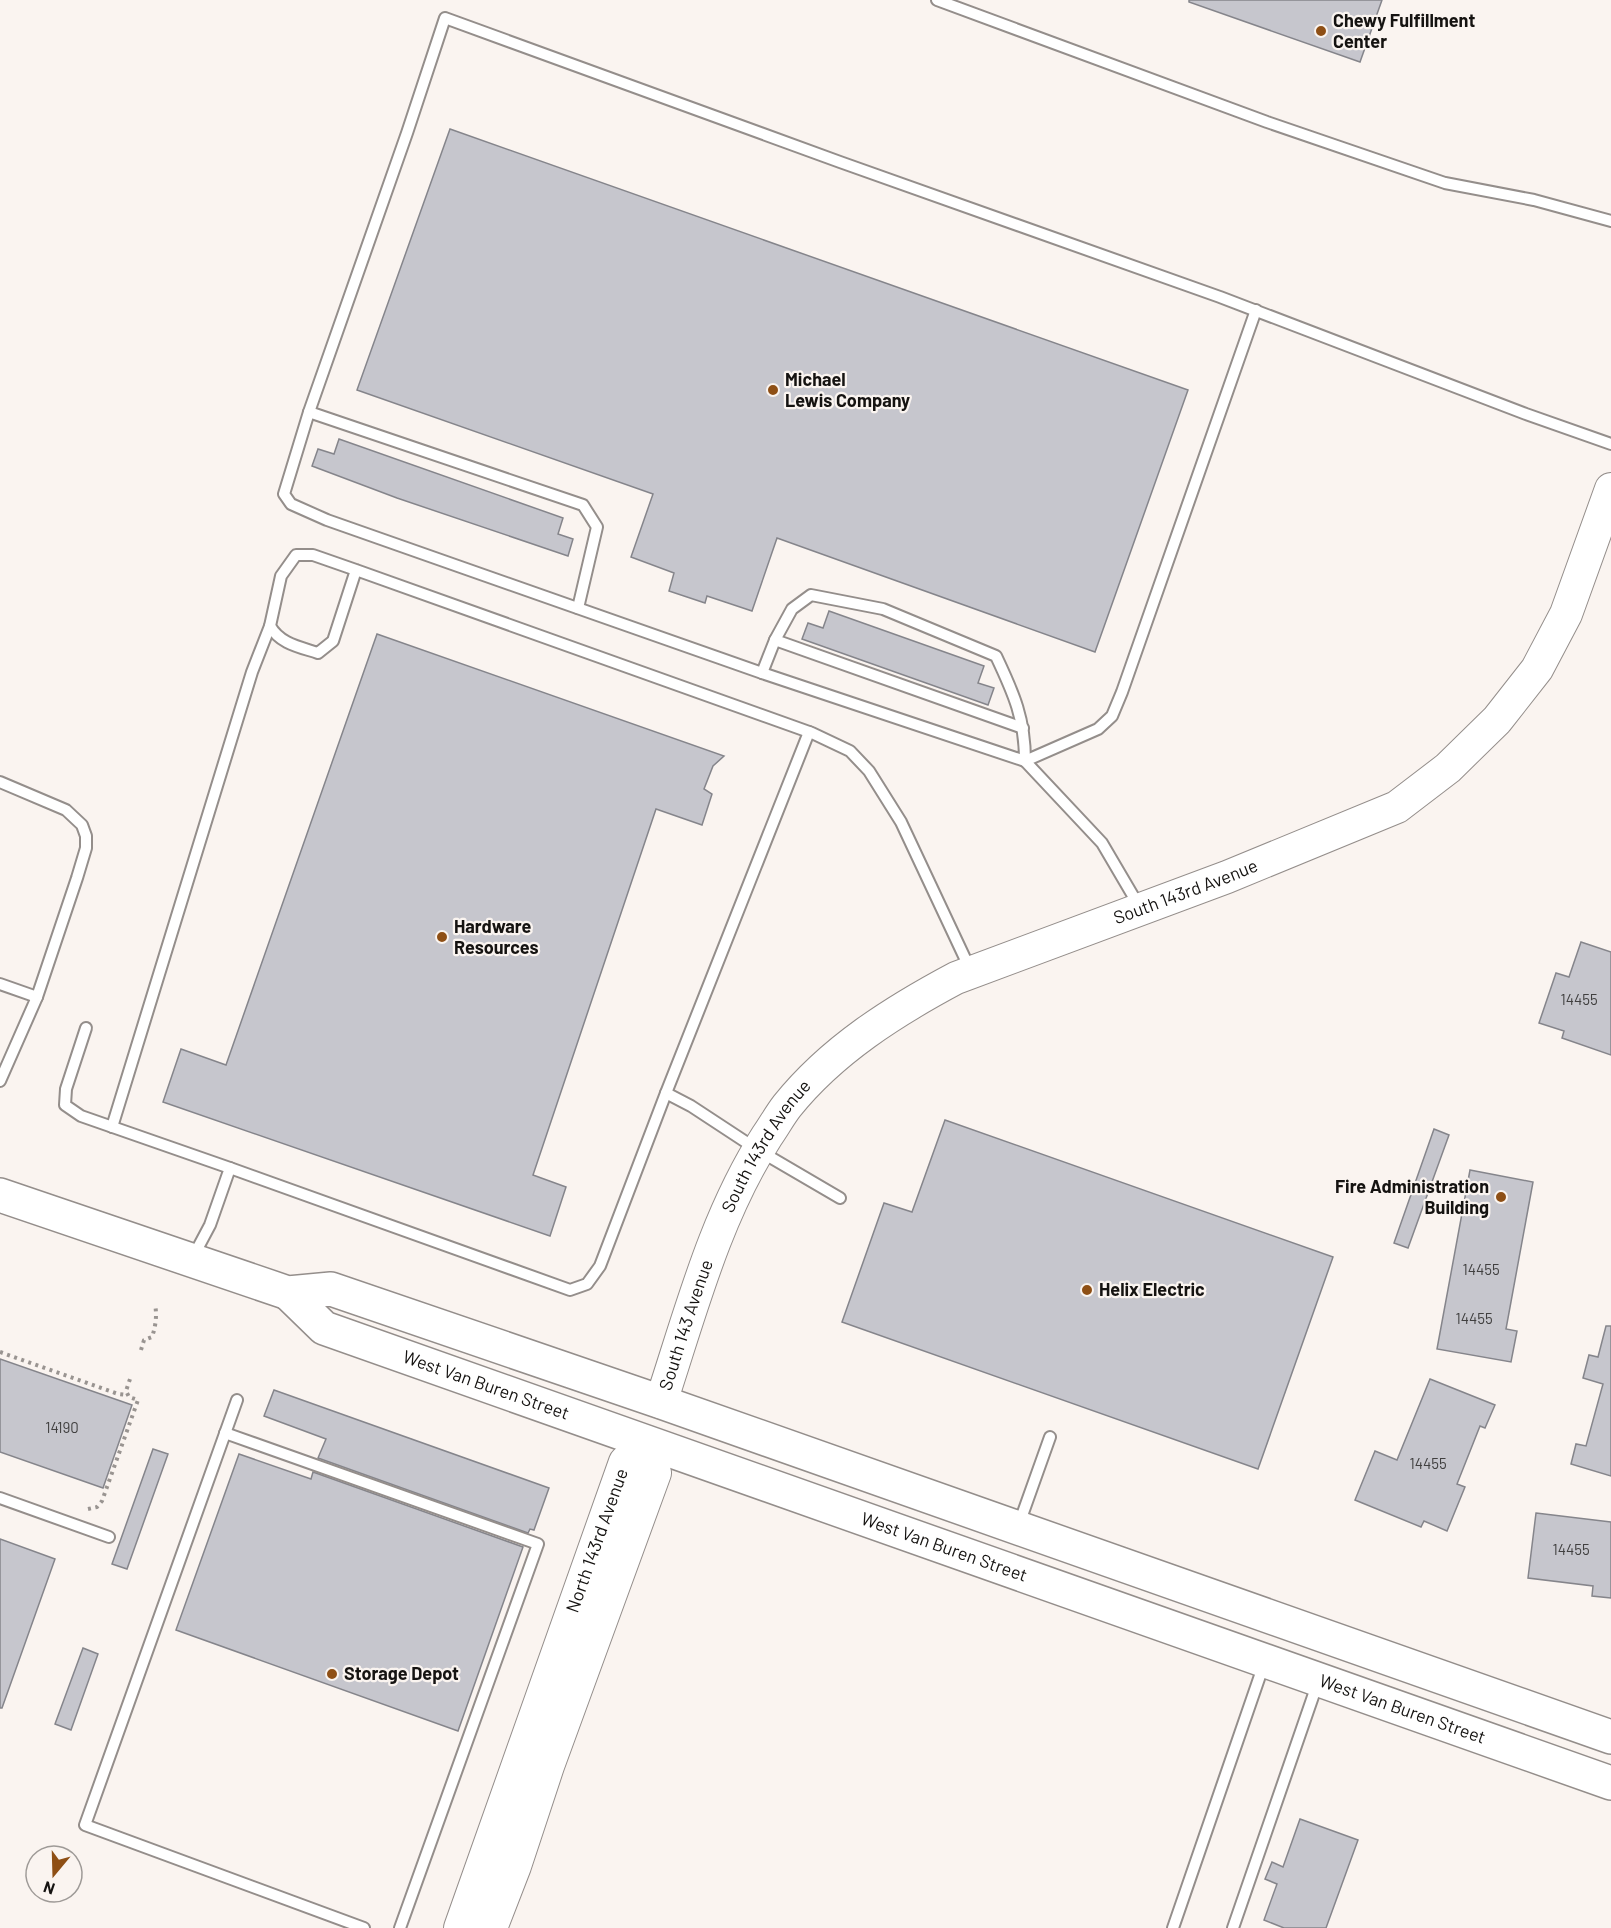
<svg xmlns="http://www.w3.org/2000/svg" width="1611" height="1928" font-family="Barlow,sans-serif">
<rect width="100%" height="100%" fill="#faf4f0"/>
<!-- building -->
<g fill="#c6c6cd" stroke="#85858b" stroke-width="1.5">
<path d="M 1189,0 L 1382,0 L 1360,62 L 1189,2 Z"/>
<path d="M 450,129 L 1188,390 L 1095,652 L 777,538 L 752,611 L 707,596 L 705,603 L 669,591 L 674,573 L 631,557 L 653,494 L 357,390 Z"/>
<path d="M 339,439 L 563,518 L 558,534 L 573,539 L 568,556 L 397,498 L 312,466 L 318,449 L 334,454 Z"/>
<path d="M 829,611 L 984,666 L 978,683 L 994,688 L 988,705 L 802,639 L 808,623 L 823,628 Z"/>
<path d="M 377,634 L 724,756 L 713,766 L 704,789 L 712,794 L 702,825 L 656,809 L 533,1175 L 566,1187 L 550,1236 L 163,1102 L 181,1049 L 226,1065 Z"/>
<path d="M 1581,942 L 1611,952 L 1611,1055 L 1562,1038 L 1564,1031 L 1539,1023 L 1556,973 L 1569,977 Z"/>
<path d="M 945,1120 L 1333,1257 L 1258,1469 L 842,1322 L 884,1203 L 912,1212 Z"/>
<path d="M 1434,1129 L 1449,1135 L 1408,1248 L 1394,1243 Z"/>
<path d="M 1470,1170 L 1533,1182 L 1506,1329 L 1517,1331 L 1511,1362 L 1437,1349 Z"/>
<path d="M 1606,1326 L 1611,1326 L 1611,1476 L 1571,1464 L 1576,1444 L 1586,1446 L 1603,1384 L 1583,1378 L 1589,1355 L 1598,1357 Z"/>
<path d="M 0,1359 L 132,1405 L 103,1488 L 0,1452 Z"/>
<path d="M 1430,1379 L 1495,1405 L 1485,1428 L 1480,1426 L 1457,1484 L 1465,1487 L 1447,1531 L 1424,1521 L 1421,1527 L 1355,1500 L 1375,1451 L 1397,1460 Z"/>
<path d="M 274,1390 L 549,1488 L 534,1530 L 530,1529 L 528,1533 L 318,1458 L 326,1439 L 264,1416 Z"/>
<path d="M 153,1449 L 168,1454 L 127,1569 L 112,1564 Z"/>
<path d="M 239,1454 L 311,1479 L 313,1472 L 523,1547 L 458,1731 L 176,1630 Z"/>
<path d="M 1536,1513 L 1611,1522 L 1611,1598 L 1592,1596 L 1593,1586 L 1528,1578 Z"/>
<path d="M 0,1539 L 55,1559 L 2,1708 L 0,1708 Z"/>
<path d="M 83,1648 L 98,1654 L 71,1730 L 55,1724 Z"/>
<path d="M 1300,1819 L 1358,1840 L 1326,1928 L 1284,1928 L 1264,1920 L 1277,1884 L 1265,1879 L 1272,1862 L 1283,1867 Z"/>
</g>
<g fill="none" stroke-linecap="round" stroke-linejoin="round">
<defs>
<g id="lane">
<path d="M 937,0 L 1267,122 L 1445,183 L 1534,200 L 1611,221"/>
<path d="M 309,412 L 583,505 L 597,527 L 578,608"/>
<path d="M 356,570 L 333,641 L 318,653 C 300,647 280,644 270,626 L 281,576 L 296,555 L 313,555 L 356,570 L 812,733 L 850,751 L 869,771 L 901,822 L 970,969"/>
<path d="M 775,640 L 1023,728"/>
<path d="M 762,673 L 1025,761 L 1098,729 L 1112,716 L 1122,692 L 1256,310"/>
<path d="M 0,782 L 66,810 L 82,825 L 86,836 L 86,848 L 77,878 L 37,997"/>
<path d="M 1139,906 L 1102,843 L 1025,761 C 1025,719 1014,694 996,656 L 883,609 L 811,595 L 792,609 L 775,640 L 762,673 L 327,520 L 291,504 L 284,494 L 309,412 L 407,133 L 445,18 L 840,162 L 1220,297 L 1526,414 L 1611,444"/>
<path d="M 0,984 L 37,997 L 0,1081"/>
<path d="M 86,1028 L 66,1089 L 65,1105 L 81,1116 L 230,1168 L 210,1225 L 193,1257"/>
<path d="M 666,1093 L 691,1106 L 758,1150 L 840,1198"/>
<path d="M 112,1127 L 252,672 L 270,626"/>
<path d="M 230,1168 L 570,1290 L 587,1284 L 600,1266 L 666,1093 L 809,732"/>
<path d="M 237,1400 L 85,1825 L 364,1928"/>
<path d="M 225,1433 L 538,1544 L 400,1928"/>
<path d="M 0,1498 L 109,1537"/>
<path d="M 1019,1524 L 1050,1437"/>
<path d="M 1173,1928 L 1264,1664"/>
<path d="M 1233,1928 L 1318,1682"/>
</g>
<g id="secondary">
<path id="s1" d="M 661,1402 C 691,1311 715,1217 767,1136 C 774,1126 780,1115 787,1106 C 832,1050 894,1011 956,978 L 1227,877 L 1397,807 L 1448,768 L 1497,720 L 1537,669 L 1566,614 L 1611,489"/>
<path id="s2" d="M 460,1928 L 625,1462 L 646,1442 L 655,1473 L 548,1766 L 515,1866 L 491,1928"/>
</g>
<g id="primary">
<path d="M 0,1195 L 288,1293 L 331,1289 L 661,1402 L 1611,1737"/>
<path id="s3" d="M 288,1293 L 324,1328 L 1611,1783"/>
</g>
</defs>
<!-- lane casing -->
<use href="#lane" stroke="#948e8b" stroke-width="14"/>
<!-- secondary casing -->
<use href="#secondary" stroke="#948e8b" stroke-width="34"/>
<!-- primary casing -->
<use href="#primary" stroke="#948e8b" stroke-width="36"/>
<!-- path -->
<g stroke="#999491" stroke-width="4" stroke-dasharray="3 4.5" stroke-linecap="butt">
<path d="M 141,1350 L 144,1340 L 152,1337 C 156,1325 157,1315 155,1304"/>
<path d="M 0,1352 L 118,1394 L 127,1395"/>
<path d="M 88,1509 L 97,1507 L 102,1501 L 138,1400 L 129,1397 L 126,1391 L 130,1379"/>
</g>
<!-- lane -->
<use href="#lane" stroke="#fff" stroke-width="10"/>
<!-- secondary -->
<use href="#secondary" stroke="#fff" stroke-width="32"/>
<!-- primary -->
<use href="#primary" stroke="#fff" stroke-width="33"/>
</g>
<!-- markers -->
<g fill="#8e4f15" stroke="#faf4f0" stroke-width="2">
<circle cx="1321" cy="31" r="6"/>
<circle cx="773" cy="390" r="6"/>
<circle cx="442" cy="937" r="6"/>
<circle cx="1501" cy="1197" r="6"/>
<circle cx="1087" cy="1290" r="6"/>
<circle cx="332" cy="1674" r="6"/>
</g>
<g text-anchor="middle" stroke-width="4.5" stroke-linejoin="round" paint-order="stroke">
<!-- number labels -->
<g font-size="15" fill="#414040">
<text x="1579" y="1005">14455</text>
<text x="1481" y="1275">14455</text>
<text x="1474" y="1324">14455</text>
<text x="62" y="1433">14190</text>
<text x="1428" y="1469">14455</text>
<text x="1571" y="1555">14455</text>
</g>
<!-- poi labels -->
<g font-size="18" font-weight="bold" fill="#151311" stroke="#faf4f0" text-anchor="start">
<text x="1333" y="27">Chewy Fulfillment<tspan x="1333" dy="21">Center</tspan></text>
<text x="785" y="386">Michael<tspan x="785" dy="21">Lewis Company</tspan></text>
<text x="454" y="933">Hardware<tspan x="454" dy="21">Resources</tspan></text>
<text x="1489" y="1193" text-anchor="end">Fire Administration<tspan x="1489" dy="21">Building</tspan></text>
<text x="1099" y="1296">Helix Electric</text>
<text x="344" y="1680">Storage Depot</text>
</g>
<!-- street labels -->
<g font-size="18" fill="#151311" stroke="#faf4f0">
<text dy="6" stroke="none"><textPath href="#s1" startOffset="782">South 143rd Avenue</textPath></text>
<text dy="6" stroke="none"><textPath href="#s1" startOffset="278">South 143rd Avenue</textPath></text>
<text dy="6" stroke="none"><textPath href="#s1" startOffset="81">South 143 Avenue</textPath></text>
<text dy="6" stroke="none"><textPath href="#s3" startOffset="222">West Van Buren Street</textPath></text>
<text dy="6" stroke="none"><textPath href="#s2" startOffset="411">North 143rd Avenue</textPath></text>
<text dy="6" stroke="none"><textPath href="#s3" startOffset="708">West Van Buren Street</textPath></text>
<text dy="6" stroke="none"><textPath href="#s3" startOffset="1194">West Van Buren Street</textPath></text>
</g>
</g>
<!-- north arrow -->
<g transform="translate(54 1874) rotate(199)"><circle r="28" fill="#faf4f0" stroke="#9e9a97" stroke-width="1.5"/>
<path d="M0-4.5L10 22L0 15L-10 22Z" fill="#8e4f15"/>
<text y="-9" font-size="16" font-weight="bold" text-anchor="middle" fill="#151311">N</text>
</g>
</svg>
